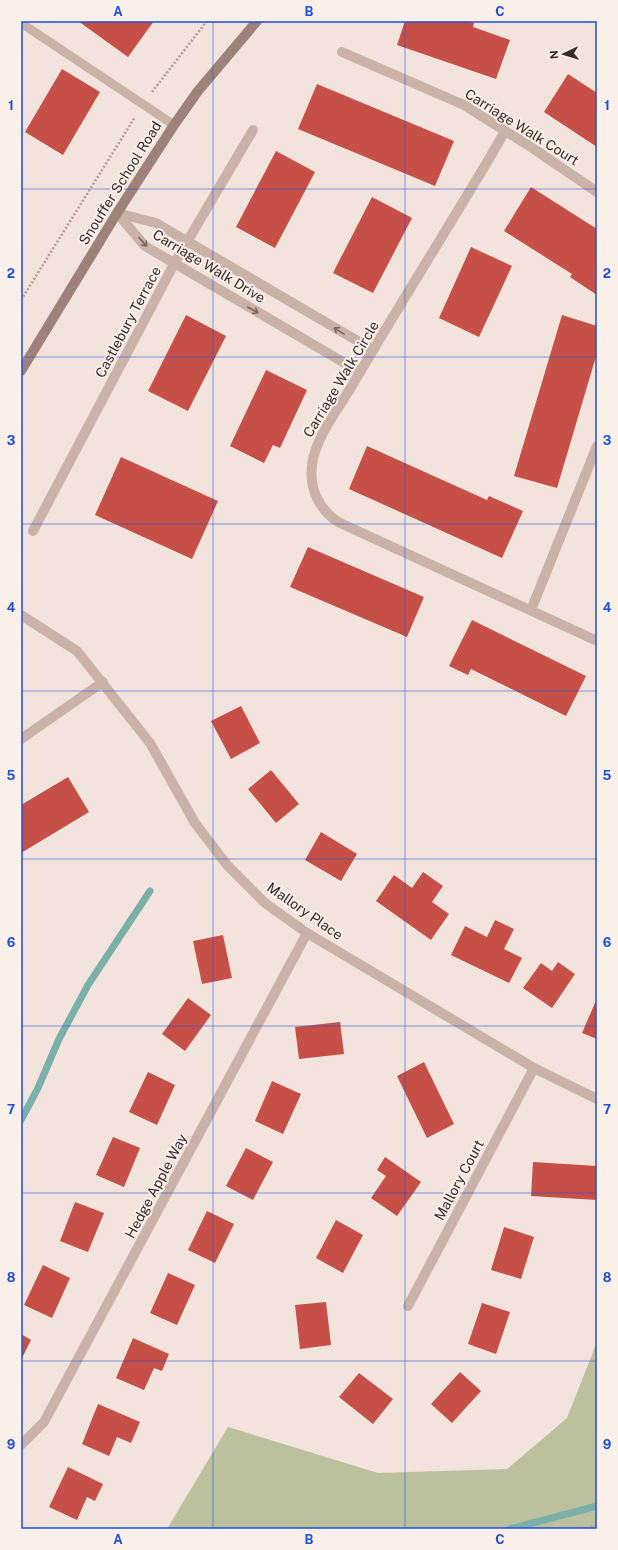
<svg xmlns="http://www.w3.org/2000/svg" width="618" height="1550" font-family="'Public Sans',sans-serif">
<rect width="100%" height="100%" fill="#f2e4dc"/>
<!-- green -->
<path fill="#bbc19c" d="M 597,1342 L 597,1529 L 167,1529 L 228,1427 L 378,1473 L 507,1469 L 567,1418 Z"/>
<g fill="none" stroke-linecap="round" stroke-linejoin="round">
<!-- stream -->
<g stroke="#7bafa9" stroke-width="7">
<path d="M 21,1120 L 38,1088 L 59,1039 L 88,985 L 150,891"/>
<path d="M 510,1529 L 597,1506"/>
</g>
</g>
<!-- building -->
<g fill="#c65047">
<path d="M 78,21 L 154,21 L 128,57 Z"/>
<path d="M 405,21 L 466,21 L 474,23 L 473,27 L 510,40 L 496,79 L 397,45 Z"/>
<path d="M 62,69 L 100,92 L 63,155 L 25,132 Z"/>
<path d="M 568,74 L 597,93 L 597,147 L 544,112 Z"/>
<path d="M 317,84 L 454,141 L 435,186 L 298,129 Z"/>
<path d="M 276,151 L 315,172 L 275,248 L 236,227 Z"/>
<path d="M 531,187 L 597,229 L 597,295 L 570,277 L 572,274 L 504,231 Z"/>
<path d="M 372,197 L 412,218 L 373,293 L 333,273 Z"/>
<path d="M 471,247 L 512,266 L 479,337 L 439,318 Z"/>
<path d="M 186,315 L 226,336 L 188,411 L 148,391 Z"/>
<path d="M 562,315 L 597,326 L 597,353 L 557,488 L 514,476 Z"/>
<path d="M 266,370 L 307,390 L 280,448 L 273,445 L 264,463 L 230,446 Z"/>
<path d="M 367,446 L 487,500 L 489,496 L 523,511 L 502,558 L 349,489 Z"/>
<path d="M 121,457 L 218,501 L 192,559 L 95,515 Z"/>
<path d="M 308,547 L 424,597 L 407,637 L 290,587 Z"/>
<path d="M 472,620 L 586,676 L 566,716 L 471,669 L 468,675 L 449,666 Z"/>
<path d="M 241,706 L 260,743 L 231,759 L 211,721 Z"/>
<path d="M 271,770 L 299,804 L 276,823 L 248,789 Z"/>
<path d="M 68,777 L 89,812 L 21,853 L 21,805 Z"/>
<path d="M 321,832 L 357,854 L 341,881 L 305,860 Z"/>
<path d="M 423,872 L 443,886 L 432,902 L 449,914 L 431,940 L 376,901 L 394,875 L 412,888 Z"/>
<path d="M 495,920 L 514,929 L 504,949 L 522,958 L 509,983 L 451,955 L 465,926 L 487,937 Z"/>
<path d="M 223,935 L 232,978 L 202,984 L 193,941 Z"/>
<path d="M 558,962 L 575,974 L 552,1008 L 523,988 L 541,963 L 552,971 Z"/>
<path d="M 188,998 L 211,1015 L 185,1051 L 162,1034 Z"/>
<path d="M 595,1003 L 597,1005 L 597,1039 L 582,1033 Z"/>
<path d="M 340,1022 L 344,1054 L 299,1059 L 295,1027 Z"/>
<path d="M 424,1062 L 454,1124 L 427,1138 L 397,1076 Z"/>
<path d="M 148,1072 L 175,1085 L 157,1125 L 129,1112 Z"/>
<path d="M 272,1081 L 301,1094 L 283,1134 L 255,1121 Z"/>
<path d="M 113,1137 L 140,1148 L 124,1187 L 96,1175 Z"/>
<path d="M 246,1148 L 273,1162 L 253,1200 L 226,1186 Z"/>
<path d="M 385,1157 L 421,1182 L 397,1216 L 371,1198 L 386,1176 L 377,1170 Z"/>
<path d="M 533,1162 L 597,1166 L 597,1200 L 531,1196 Z"/>
<path d="M 75,1202 L 104,1213 L 88,1252 L 60,1241 Z"/>
<path d="M 207,1211 L 234,1224 L 215,1263 L 188,1250 Z"/>
<path d="M 336,1220 L 363,1235 L 343,1273 L 316,1258 Z"/>
<path d="M 504,1227 L 534,1237 L 521,1279 L 491,1270 Z"/>
<path d="M 43,1265 L 70,1278 L 52,1318 L 24,1305 Z"/>
<path d="M 168,1273 L 195,1285 L 177,1325 L 150,1313 Z"/>
<path d="M 326,1302 L 331,1345 L 300,1349 L 295,1305 Z"/>
<path d="M 482,1303 L 510,1312 L 496,1354 L 468,1344 Z"/>
<path d="M 21,1334 L 31,1340 L 21,1360 Z"/>
<path d="M 133,1338 L 169,1354 L 162,1371 L 154,1368 L 144,1390 L 116,1378 Z"/>
<path d="M 460,1372 L 481,1391 L 452,1423 L 431,1404 Z"/>
<path d="M 359,1373 L 393,1399 L 373,1424 L 339,1397 Z"/>
<path d="M 98,1404 L 140,1422 L 131,1443 L 117,1437 L 109,1456 L 82,1444 Z"/>
<path d="M 68,1467 L 103,1484 L 95,1501 L 87,1497 L 77,1520 L 49,1507 Z"/>
</g>
<g fill="none" stroke-linecap="round" stroke-linejoin="round">
<!-- path -->
<g stroke="#b69c92" stroke-width="2.5" stroke-dasharray="2 2" stroke-linecap="butt">
<path d="M 152,92 L 207,21"/>
<path d="M 21,300 L 135,117"/>
<path d="M 583,1529 L 597,1525"/>
</g>
<!-- service -->
<path stroke="#cab2a8" stroke-width="9" d="M 21,23 L 174,125"/>
<!-- minor -->
<g stroke="#cab2a8" stroke-width="10">
<path d="M 342,52 L 464,105 L 534,149 L 597,192"/>
<path d="M 505,131 L 489,159 C 443,236 395,312 350,389 C 337,410 314,441 312,465 C 309,489 319,509 338,522 L 595,640"/>
<path d="M 117,213 L 145,246 L 360,372"/>
<path d="M 117,213 L 156,223 L 373,350"/>
<path d="M 33,531 L 174,264 L 253,130"/>
<path d="M 531,610 L 597,446"/>
<path d="M 21,615 L 77,651 L 150,743 L 195,823 L 227,865 L 265,903 L 307,933 L 534,1068 L 597,1099"/>
<path d="M 21,739 L 103,682"/>
<path d="M 408,1306 L 534,1068"/>
<path d="M 21,1445 L 44,1422 L 307,933"/>
</g>
<!-- secondary -->
<path stroke="#9e8179" stroke-width="10" d="M 21,371 L 117,213 L 174,125 L 198,91 L 257,21"/>
</g>
<!-- one-way arrows -->
<defs><path id="oneway-shaft" d="M-6 0H5M1.5-3L5.5 0L1.5 3" fill="none" stroke-width="1.6" stroke-linecap="round" stroke-linejoin="round"/></defs>
<g stroke="#796762">
<use href="#oneway-shaft" transform="translate(143 242) rotate(47)"/>
<use href="#oneway-shaft" transform="translate(253 310) rotate(30)"/>
<use href="#oneway-shaft" transform="translate(339 331) rotate(-149)"/>
</g>
<!-- grid -->
<path fill="none" stroke="#1d4ed8" stroke-width="1" stroke-opacity="0.55" d="M 213,21 L 213,1529M 405,21 L 405,1529M 21,189 L 597,189M 21,357 L 597,357M 21,524 L 597,524M 21,691 L 597,691M 21,859 L 597,859M 21,1026 L 597,1026M 21,1193 L 597,1193M 21,1361 L 597,1361"/>
<g text-anchor="middle" stroke-width="4" stroke-linejoin="round" paint-order="stroke">
<!-- street labels -->
<g font-size="14" fill="#372a28" stroke="#faefe9">
<text transform="translate(522 127) rotate(32)" y="5">Carriage Walk Court</text>
<text transform="translate(120 183) rotate(-58)" y="5">Snouffer School Road</text>
<text transform="translate(209 266) rotate(31)" y="5">Carriage Walk Drive</text>
<text transform="translate(128 322) rotate(-62)" y="5">Castlebury Terrace</text>
<text transform="translate(341 379) rotate(-59)" y="5">Carriage Walk Circle</text>
<text transform="translate(305 911) rotate(35)" y="5">Mallory Place</text>
<text transform="translate(459 1180) rotate(-62)" y="5">Mallory Court</text>
<text transform="translate(156 1186) rotate(-62)" y="5">Hedge Apple Way</text>
</g>
</g>
<!-- border -->
<rect width="618" height="1550" fill="none" stroke="#faefe9" stroke-width="44"/>
<!-- north arrow -->
<g transform="translate(564 54) rotate(266)" stroke="#faefe9" stroke-width="3" paint-order="stroke">
<path d="M0-3L7 15L0 10L-7 15Z" fill="#372a28"/>
<text y="-6" font-size="11" font-weight="bold" text-anchor="middle" fill="#372a28">N</text>
</g>
<rect x="22" y="22" width="574" height="1506" fill="none" stroke="#1d4ed8" stroke-width="1.5"/>
<g font-size="13" text-anchor="middle" font-weight="bold" fill="#1d4ed8">
<text x="118" y="16">A</text>
<text x="309" y="16">B</text>
<text x="500" y="16">C</text>
<text x="11" y="110">1</text>
<text x="607" y="110">1</text>
<text x="11" y="278">2</text>
<text x="607" y="278">2</text>
<text x="11" y="445">3</text>
<text x="607" y="445">3</text>
<text x="11" y="612">4</text>
<text x="607" y="612">4</text>
<text x="11" y="780">5</text>
<text x="607" y="780">5</text>
<text x="11" y="947">6</text>
<text x="607" y="947">6</text>
<text x="11" y="1114">7</text>
<text x="607" y="1114">7</text>
<text x="11" y="1282">8</text>
<text x="607" y="1282">8</text>
<text x="11" y="1449">9</text>
<text x="607" y="1449">9</text>
<text x="118" y="1544">A</text>
<text x="309" y="1544">B</text>
<text x="500" y="1544">C</text>
</g>
</svg>
